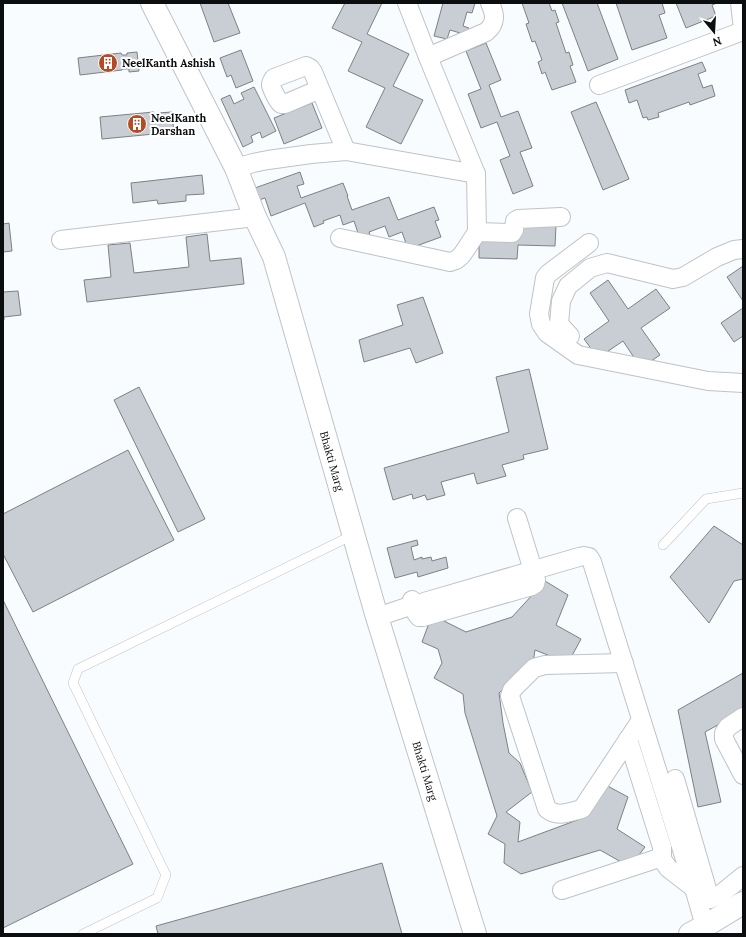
<svg xmlns="http://www.w3.org/2000/svg" width="746" height="937" font-family="Lora,serif">
<rect width="100%" height="100%" fill="#f9fcfe"/>
<!-- building -->
<g fill="#c9ced4" stroke="#7c8186">
<path d="M 200,3 L 228,3 L 240,33 L 214,42 Z"/>
<path d="M 345,3 L 382,3 L 367,34 L 409,54 L 393,86 L 423,100 L 401,144 L 366,127 L 385,88 L 348,71 L 362,42 L 332,28 Z"/>
<path d="M 443,3 L 475,3 L 472,13 L 467,12 L 463,26 L 469,28 L 467,35 L 450,30 L 447,39 L 434,36 Z"/>
<path d="M 522,3 L 549,3 L 552,11 L 555,10 L 559,22 L 556,23 L 566,53 L 569,52 L 573,65 L 570,66 L 576,82 L 552,90 L 545,72 L 542,74 L 538,62 L 542,60 L 535,41 L 532,42 L 526,24 L 529,23 Z"/>
<path d="M 562,3 L 597,3 L 618,59 L 588,71 Z"/>
<path d="M 616,3 L 662,3 L 665,13 L 659,15 L 667,38 L 632,50 Z"/>
<path d="M 676,3 L 717,3 L 712,5 L 716,16 L 686,28 Z"/>
<path d="M 486,43 L 501,80 L 489,85 L 501,117 L 518,111 L 532,148 L 520,152 L 533,186 L 513,194 L 500,160 L 510,156 L 497,122 L 481,128 L 468,94 L 481,89 L 466,51 Z"/>
<path d="M 241,50 L 253,81 L 236,88 L 231,75 L 227,77 L 220,58 Z"/>
<path d="M 137,52 L 139,71 L 129,72 L 129,69 L 122,69 L 122,70 L 80,75 L 78,58 L 121,53 L 122,55 L 127,55 L 127,53 Z"/>
<path d="M 702,62 L 706,71 L 698,74 L 703,88 L 712,85 L 715,96 L 690,105 L 689,102 L 658,113 L 659,117 L 648,120 L 647,117 L 643,118 L 637,100 L 629,103 L 625,90 Z"/>
<path d="M 254,87 L 276,131 L 262,138 L 260,132 L 251,136 L 253,142 L 243,147 L 221,99 L 230,95 L 234,104 L 244,99 L 241,93 Z"/>
<path d="M 596,102 L 629,179 L 603,190 L 571,112 Z"/>
<path d="M 312,103 L 322,128 L 284,144 L 274,118 Z"/>
<path d="M 154,112 L 154,115 L 159,115 L 158,113 L 172,112 L 174,133 L 161,134 L 161,132 L 154,132 L 154,134 L 102,139 L 100,117 Z"/>
<path d="M 300,172 L 304,184 L 297,186 L 301,198 L 343,183 L 348,196 L 347,196 L 352,210 L 389,197 L 398,220 L 434,207 L 439,220 L 435,221 L 441,237 L 408,249 L 402,232 L 389,237 L 385,226 L 369,232 L 370,235 L 360,239 L 354,221 L 343,225 L 340,215 L 323,221 L 324,223 L 314,227 L 305,203 L 271,216 L 265,198 L 256,201 L 252,189 Z"/>
<path d="M 202,175 L 204,194 L 186,195 L 186,201 L 158,204 L 157,200 L 133,203 L 131,183 Z"/>
<path d="M 9,223 L 12,251 L 3,252 L 3,224 Z"/>
<path d="M 518,224 L 556,225 L 555,246 L 518,245 L 517,259 L 479,258 L 479,236 Z"/>
<path d="M 207,234 L 210,261 L 241,258 L 244,284 L 87,302 L 84,280 L 111,277 L 108,245 L 130,243 L 134,273 L 189,267 L 186,237 Z"/>
<path d="M 743,266 L 743,301 L 727,277 Z"/>
<path d="M 608,280 L 628,309 L 656,289 L 670,308 L 641,328 L 660,355 L 641,368 L 623,341 L 598,358 L 584,339 L 609,321 L 590,293 Z"/>
<path d="M 18,291 L 21,315 L 4,317 L 4,320 L 3,320 L 3,292 Z"/>
<path d="M 423,297 L 443,353 L 416,363 L 410,348 L 364,362 L 359,340 L 403,325 L 397,305 Z"/>
<path d="M 743,308 L 743,336 L 734,342 L 721,323 Z"/>
<path d="M 529,369 L 548,449 L 523,455 L 524,459 L 502,465 L 506,476 L 477,484 L 474,473 L 441,482 L 445,495 L 427,500 L 425,495 L 413,499 L 412,494 L 393,500 L 384,468 L 509,432 L 496,377 Z"/>
<path d="M 139,387 L 205,519 L 178,532 L 114,400 Z"/>
<path d="M 128,450 L 174,540 L 33,612 L 3,554 L 3,514 Z"/>
<path d="M 714,526 L 743,545 L 743,579 L 734,581 L 709,623 L 670,577 Z"/>
<path d="M 417,540 L 418,545 L 411,547 L 414,560 L 422,557 L 422,559 L 431,557 L 432,561 L 446,557 L 448,568 L 418,577 L 417,572 L 395,578 L 387,548 Z"/>
<path d="M 545,581 L 568,595 L 556,625 L 581,639 L 568,663 L 535,650 L 533,663 L 499,693 L 503,723 L 509,753 L 520,763 L 532,792 L 506,812 L 520,822 L 518,842 L 580,819 L 602,783 L 628,797 L 617,829 L 645,847 L 630,867 L 600,850 L 521,874 L 504,863 L 505,844 L 488,834 L 497,816 L 465,713 L 463,694 L 434,678 L 442,663 L 438,649 L 422,642 L 432,615 L 466,632 L 512,617 Z"/>
<path d="M 3,600 L 133,864 L 3,928 Z"/>
<path d="M 743,673 L 743,711 L 705,732 L 721,802 L 698,807 L 678,710 Z"/>
<path d="M 382,863 L 402,934 L 158,934 L 156,926 Z"/>
</g>
<g fill="none" stroke-linecap="round" stroke-linejoin="round">
<defs>
<g id="lane">
<path d="M 663,545 L 706,499 L 743,493"/>
<path d="M 83,934 L 157,898 L 166,875 L 73,683 L 78,669 L 353,535"/>
</g>
<g id="street">
<path d="M 740,3 L 743,29"/>
<path d="M 428,57 L 486,32 C 497,23 495,14 490,3"/>
<path d="M 599,85 L 743,31"/>
<path d="M 320,89 L 285,104 L 281,104 C 278,101 272,90 271,85 C 271,82 272,81 274,78 L 306,66 L 310,68 L 313,72 L 346,151"/>
<path d="M 236,168 L 253,163 L 268,160 L 311,154 L 346,151 L 476,174 L 428,57 L 407,3"/>
<path d="M 477,232 L 512,233 L 514,230 L 515,221 L 518,219 L 561,217"/>
<path d="M 340,238 L 450,262 L 456,260 L 461,256 L 466,249 L 477,232 L 476,174"/>
<path d="M 61,240 L 255,217"/>
<path d="M 589,243 L 548,274 L 545,278 L 539,314 L 541,324 L 547,333 L 578,355 L 708,381 L 743,383"/>
<path d="M 570,336 L 559,324 L 561,301 L 568,286 L 590,268 L 607,263 L 673,279 L 683,277 L 717,257 L 734,250 L 743,249"/>
<path d="M 412,600 L 416,613 L 419,617 L 423,617 L 532,586 L 535,584 L 536,580 L 517,518"/>
<path d="M 424,602 L 579,557 L 584,556 L 589,557 L 592,562 L 694,888 L 705,926"/>
<path d="M 377,617 L 410,606"/>
<path d="M 624,663 L 545,665 L 534,668 L 512,690 L 510,696 L 547,809 C 558,818 569,812 582,809 L 641,720"/>
<path d="M 743,717 L 728,727 L 724,733 L 724,739 L 743,775"/>
<path d="M 675,779 L 709,896"/>
<path d="M 664,862 L 668,868 L 694,888"/>
<path d="M 562,890 L 656,859 L 662,855 L 662,847 L 628,739"/>
<path d="M 710,899 L 721,894 L 743,876"/>
</g>
<path id="secondary" d="M 152,3 L 236,168 L 255,217 L 274,257 L 377,617 L 475,934"/>
<path id="primary" d="M 690,934 L 705,926 L 743,903"/>
</defs>
<!-- lane casing -->
<use href="#lane" stroke="#bdc3c9" stroke-width="10"/>
<!-- street casing -->
<use href="#street" stroke="#bdc3c9" stroke-width="20"/>
<!-- secondary casing -->
<use href="#secondary" stroke="#bdc3c9" stroke-width="24"/>
<!-- primary casing -->
<use href="#primary" stroke="#bdc3c9" stroke-width="24"/>
<!-- lane -->
<use href="#lane" stroke="#fff" stroke-width="9"/>
<!-- street -->
<use href="#street" stroke="#fff" stroke-width="18"/>
<!-- secondary -->
<use href="#secondary" stroke="#fff" stroke-width="22"/>
<!-- primary -->
<use href="#primary" stroke="#fff" stroke-width="22"/>
</g>
<!-- icons -->
<defs>
<symbol id="building-disc" viewBox="-11 -11 22 22"><circle r="9.5" fill="#b34b27" stroke="#fff"/><path d="M-4-6H4V6H1V3H-1V6H-4ZM-2.5-4.3h1.7v1.8h-1.7ZM.8-4.3h1.7v1.8H.8ZM-2.5-1h1.7V.8h-1.7ZM.8-1h1.7V.8H.8Z" fill="#fff"/></symbol>
</defs>
<g fill-rule="evenodd">
<use href="#building-disc" x="97" y="52" width="22" height="22"/>
<use href="#building-disc" x="126" y="113" width="22" height="22"/>
</g>
<g text-anchor="middle" stroke-width="4" stroke-linejoin="round" paint-order="stroke">
<!-- poi labels -->
<g font-size="11" font-weight="bold" fill="#0b0d0f" stroke="#fff" text-anchor="start">
<text x="122" y="67">NeelKanth Ashish</text>
<text x="151" y="122">NeelKanth<tspan x="151" dy="13">Darshan</tspan></text>
</g>
<!-- street labels -->
<g font-size="11" fill="#0b0d0f" stroke="#fff">
<text transform="translate(332 461) rotate(74)" y="4">Bhakti Marg</text>
<text transform="translate(425 771) rotate(73)" y="4">Bhakti Marg</text>
</g>
</g>
<!-- border -->
<rect width="746" height="937" fill="none" stroke="#0b0d0f" stroke-width="8"/>
<!-- north arrow -->
<g transform="translate(714 32) rotate(162)" stroke="#ffffff" stroke-width="3" paint-order="stroke">
<path d="M0-3L7 15L0 10L-7 15Z" fill="#0b0d0f"/>
<text y="-6" font-size="11" font-weight="bold" text-anchor="middle" fill="#0b0d0f">N</text>
</g>
</svg>
